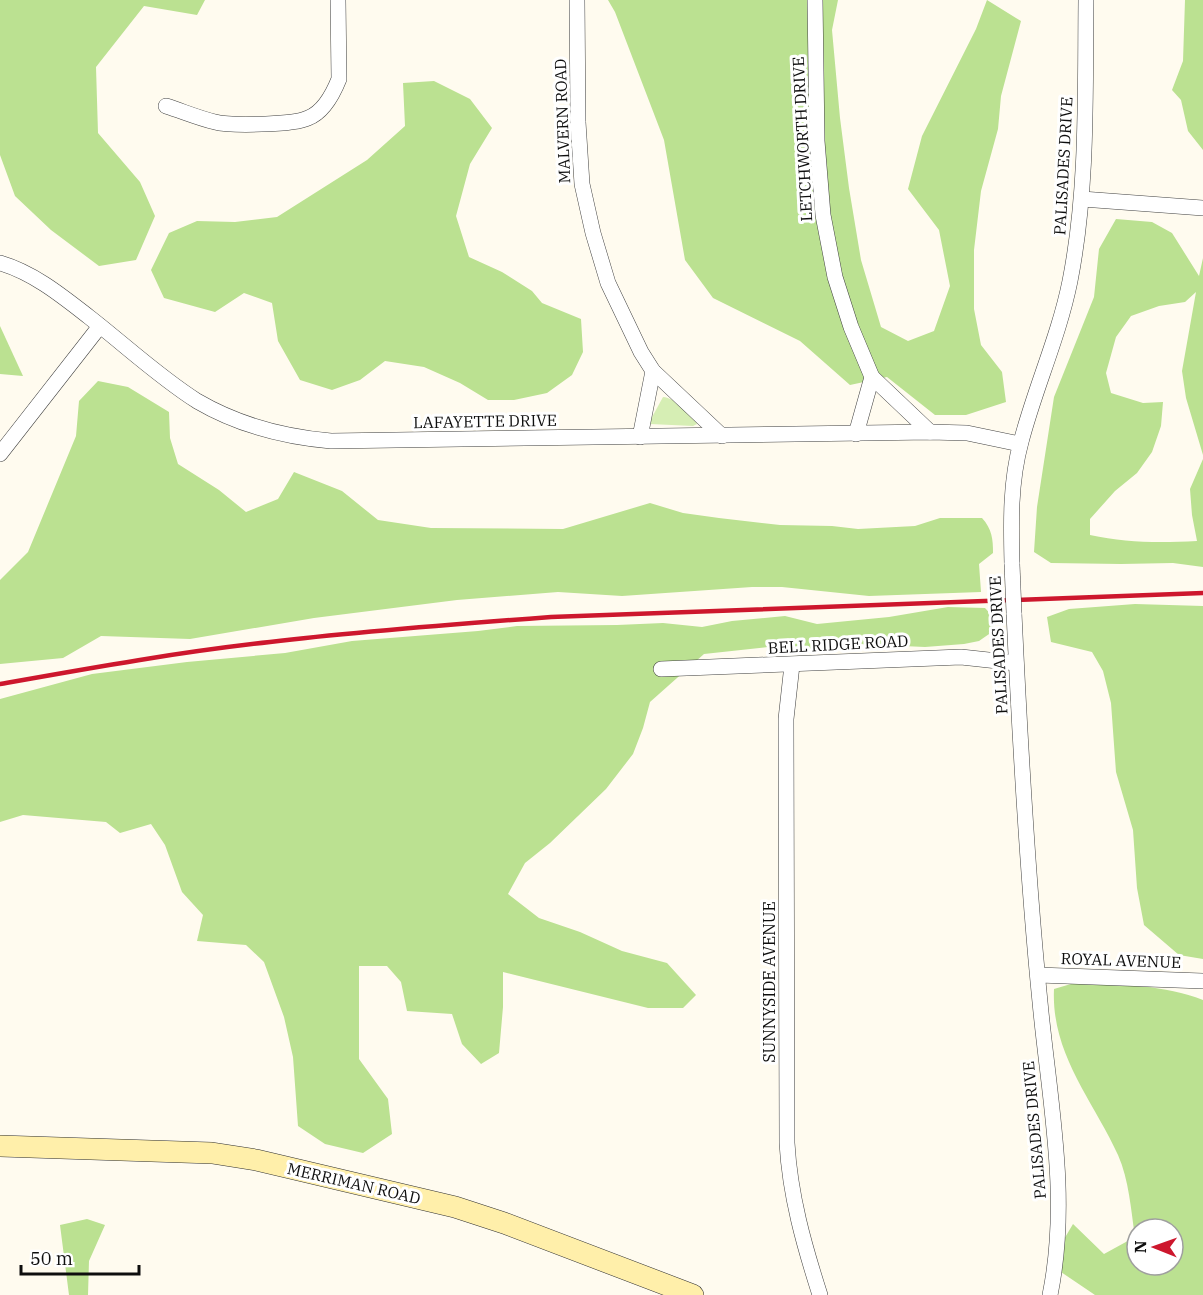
<svg xmlns="http://www.w3.org/2000/svg" width="1203" height="1295" font-family="'IBM Plex Serif',serif">
<rect width="100%" height="100%" fill="#fffbef"/>
<!-- green -->
<path fill="#d6eeb4" d="M 663,397 C 675,398 693,413 697,424 L 693,426 L 650,424 L 651,419 Z"/>
<!-- forest -->
<g fill="#bbe191" fill-rule="evenodd">
<path d="M 0,0 L 205,0 L 197,15 L 144,6 L 96,67 L 98,133 L 140,182 L 155,216 L 136,260 L 99,266 L 51,230 L 15,196 L 0,155 Z"/>
<path d="M 608,0 L 838,0 L 832,30 L 840,118 L 849,188 L 861,260 L 881,327 L 908,341 L 934,331 L 950,286 L 939,230 L 908,189 L 922,136 L 976,29 L 987,0 L 1021,21 L 1001,96 L 998,129 L 981,191 L 974,250 L 974,309 L 981,345 L 1002,372 L 1006,402 L 966,415 L 935,415 L 887,377 L 850,385 L 800,341 L 713,298 L 685,260 L 664,140 L 615,12 Z"/>
<path d="M 1185,0 L 1203,0 L 1203,150 L 1188,131 L 1181,100 L 1172,90 L 1183,61 Z"/>
<path d="M 434,81 L 470,99 L 492,128 L 470,164 L 456,216 L 469,257 L 502,272 L 532,291 L 542,303 L 581,319 L 583,352 L 572,375 L 547,393 L 514,400 L 488,400 L 460,383 L 424,367 L 385,361 L 360,380 L 332,390 L 300,380 L 278,341 L 272,303 L 244,293 L 215,312 L 164,298 L 151,270 L 169,233 L 197,221 L 235,222 L 277,217 L 367,160 L 405,126 L 403,83 Z"/>
<path d="M 1116,219 L 1152,222 L 1172,233 L 1199,276 L 1203,258 L 1203,455 L 1186,398 L 1182,371 L 1196,292 L 1185,302 L 1159,306 L 1131,316 L 1116,337 L 1106,373 L 1111,393 L 1143,403 L 1163,402 L 1161,426 L 1152,452 L 1137,473 L 1115,491 L 1090,519 L 1090,535 C 1126,543 1160,543 1197,541 L 1192,515 L 1190,489 L 1203,459 L 1203,567 L 1173,563 L 1121,564 L 1051,563 L 1034,552 L 1037,507 L 1054,397 L 1094,297 L 1099,249 Z"/>
<path d="M 0,326 L 23,376 L 0,374 Z"/>
<path d="M 98,381 L 128,387 L 169,412 L 170,438 L 178,464 L 219,490 L 246,512 L 278,499 L 294,472 L 342,491 L 378,520 L 431,528 L 563,529 L 650,503 L 683,513 L 719,518 L 780,525 L 832,526 L 858,529 L 915,526 L 940,518 L 982,518 C 992,529 993,539 993,553 L 979,564 L 981,592 L 869,596 L 782,587 L 752,587 L 622,596 L 558,592 L 457,600 L 314,618 L 190,639 L 101,636 L 63,658 L 0,664 L 0,580 L 28,552 L 76,436 L 79,401 Z"/>
<path d="M 1135,604 L 1203,606 L 1203,959 L 1179,955 L 1144,925 L 1137,888 L 1133,830 L 1116,772 L 1111,703 L 1103,671 L 1092,652 L 1051,642 L 1047,617 L 1069,609 Z"/>
<path d="M 948,607 L 985,608 L 995,619 L 992,632 L 979,641 L 964,644 L 925,647 L 858,644 L 821,652 L 787,654 L 768,647 L 704,654 L 650,702 L 643,728 L 633,754 L 606,789 L 550,843 L 525,863 L 508,894 L 539,918 L 580,932 L 622,951 L 667,963 L 696,995 L 683,1008 L 648,1008 L 503,972 L 503,1007 L 499,1053 L 481,1064 L 462,1044 L 452,1014 L 407,1011 L 401,982 L 387,966 L 359,966 L 359,1059 L 388,1099 L 392,1134 L 363,1153 L 325,1144 L 298,1126 L 293,1057 L 284,1017 L 264,962 L 246,945 L 197,941 L 203,915 L 182,892 L 165,845 L 151,824 L 120,833 L 106,822 L 23,815 L 0,822 L 0,699 L 92,674 L 187,662 L 285,653 L 352,641 L 478,631 L 517,626 L 617,625 L 663,623 L 702,627 L 732,621 L 785,616 L 817,624 L 889,617 Z"/>
<path d="M 1081,981 C 1121,985 1165,985 1203,1000 L 1203,1295 L 1095,1295 L 1061,1272 L 1057,1251 L 1073,1224 L 1104,1254 L 1135,1237 C 1131,1210 1129,1180 1118,1155 C 1093,1100 1051,1054 1054,989 ZM 1137,1229 L 1173,1229 L 1173,1265 L 1137,1265 Z"/>
<path d="M 87,1219 L 105,1225 L 89,1261 L 88,1295 L 69,1295 L 60,1225 Z"/>
</g>
<g fill="none" stroke-linecap="round" stroke-linejoin="round">
<defs>
<g id="minor">
<path d="M 577,0 L 578,122 L 582,184 L 593,233 L 608,283 L 641,352 L 653,371 L 640,437"/>
<path d="M 815,0 L 817,141 L 823,215 L 835,277 L 851,327 L 872,377 L 856,434"/>
<path d="M 166,106 C 182,111 198,118 215,122 C 230,126 294,125 308,118 C 324,112 333,94 339,79 L 338,0"/>
<path d="M 1082,199 L 1203,208"/>
<path d="M 0,263 C 34,273 62,296 89,317 C 125,345 159,377 197,401 C 238,425 285,437 331,441 L 930,432 L 967,433 L 1020,444"/>
<path d="M 653,371 L 722,436"/>
<path d="M 872,377 L 930,432"/>
<path d="M 0,454 L 100,326"/>
<path d="M 1012,564 C 1011,523 1010,482 1021,442 C 1035,388 1059,336 1070,281 C 1088,189 1085,94 1086,0"/>
<path d="M 1014,613 C 1020,743 1027,872 1040,1002 C 1049,1099 1070,1197 1050,1295"/>
<path d="M 792,665 L 786,719 L 787,1143 C 790,1196 804,1245 820,1295"/>
<path d="M 661,669 L 961,657 L 1016,663"/>
<path d="M 1038,975 L 1203,981"/>
</g>
<path id="secondary" d="M 0,1146 L 212,1153 L 256,1160 L 455,1207 L 504,1223 L 693,1295"/>
</defs>
<!-- minor casing -->
<use href="#minor" stroke="#414141" stroke-width="16"/>
<!-- secondary casing -->
<use href="#secondary" stroke="#303030" stroke-width="22"/>
<!-- minor -->
<use href="#minor" stroke="#fff" stroke-width="15"/>
<!-- secondary -->
<use href="#secondary" stroke="#ffefaa" stroke-width="21"/>
<!-- rail -->
<path stroke="#cd172d" stroke-width="4.5" d="M 0,684 C 90,668 179,652 270,642 C 363,631 457,624 551,617 L 1203,593"/>
<defs>
<path id="minor-bridge" d="M 1012,564 L 1014,613"/>
</defs>
<!-- minor-bridge casing -->
<use href="#minor-bridge" stroke="#414141" stroke-width="16" stroke-linecap="butt"/>
<!-- minor-bridge -->
<use href="#minor-bridge" stroke="#fff" stroke-width="15"/>
</g>
<g text-anchor="middle" stroke-width="6" stroke-linejoin="round" paint-order="stroke">
<!-- street labels -->
<g font-size="16" fill="#0e0e0e" stroke="#fff">
<text transform="translate(562 121) rotate(-92)" y="6">MALVERN ROAD</text>
<text transform="translate(802 139) rotate(-93)" y="6">LETCHWORTH DRIVE</text>
<text transform="translate(1063 166) rotate(-87)" y="6">PALISADES DRIVE</text>
<text transform="translate(485 421) rotate(-1)" y="6">LAFAYETTE DRIVE</text>
<text transform="translate(838 644) rotate(-3)" y="6">BELL RIDGE ROAD</text>
<text transform="translate(998 645) rotate(-93)" y="6">PALISADES DRIVE</text>
<text transform="translate(1121 960) rotate(2)" y="6">ROYAL AVENUE</text>
<text transform="translate(769 982) rotate(-90)" y="6">SUNNYSIDE AVENUE</text>
<text transform="translate(1034 1130) rotate(-95)" y="6">PALISADES DRIVE</text>
<text transform="translate(354 1183) rotate(13)" y="6">MERRIMAN ROAD</text>
</g>
</g>
<!-- north arrow -->
<g transform="translate(1155 1247) rotate(271)"><circle r="28" fill="#ffffff" stroke="#9f9f9f" stroke-width="1.5"/>
<path d="M0-4.5L10 22L0 15L-10 22Z" fill="#cd172d"/>
<text y="-9" font-size="16" font-weight="bold" text-anchor="middle" fill="#0e0e0e">N</text>
</g>
<!-- scale -->
<path d="M21 1265v9h118v-9" fill="none" stroke="#0e0e0e" stroke-width="3"/>
<text x="30" y="1265" font-size="18" fill="#0e0e0e" stroke="#ffffff" stroke-width="4.5" paint-order="stroke">50 m</text>
</svg>
